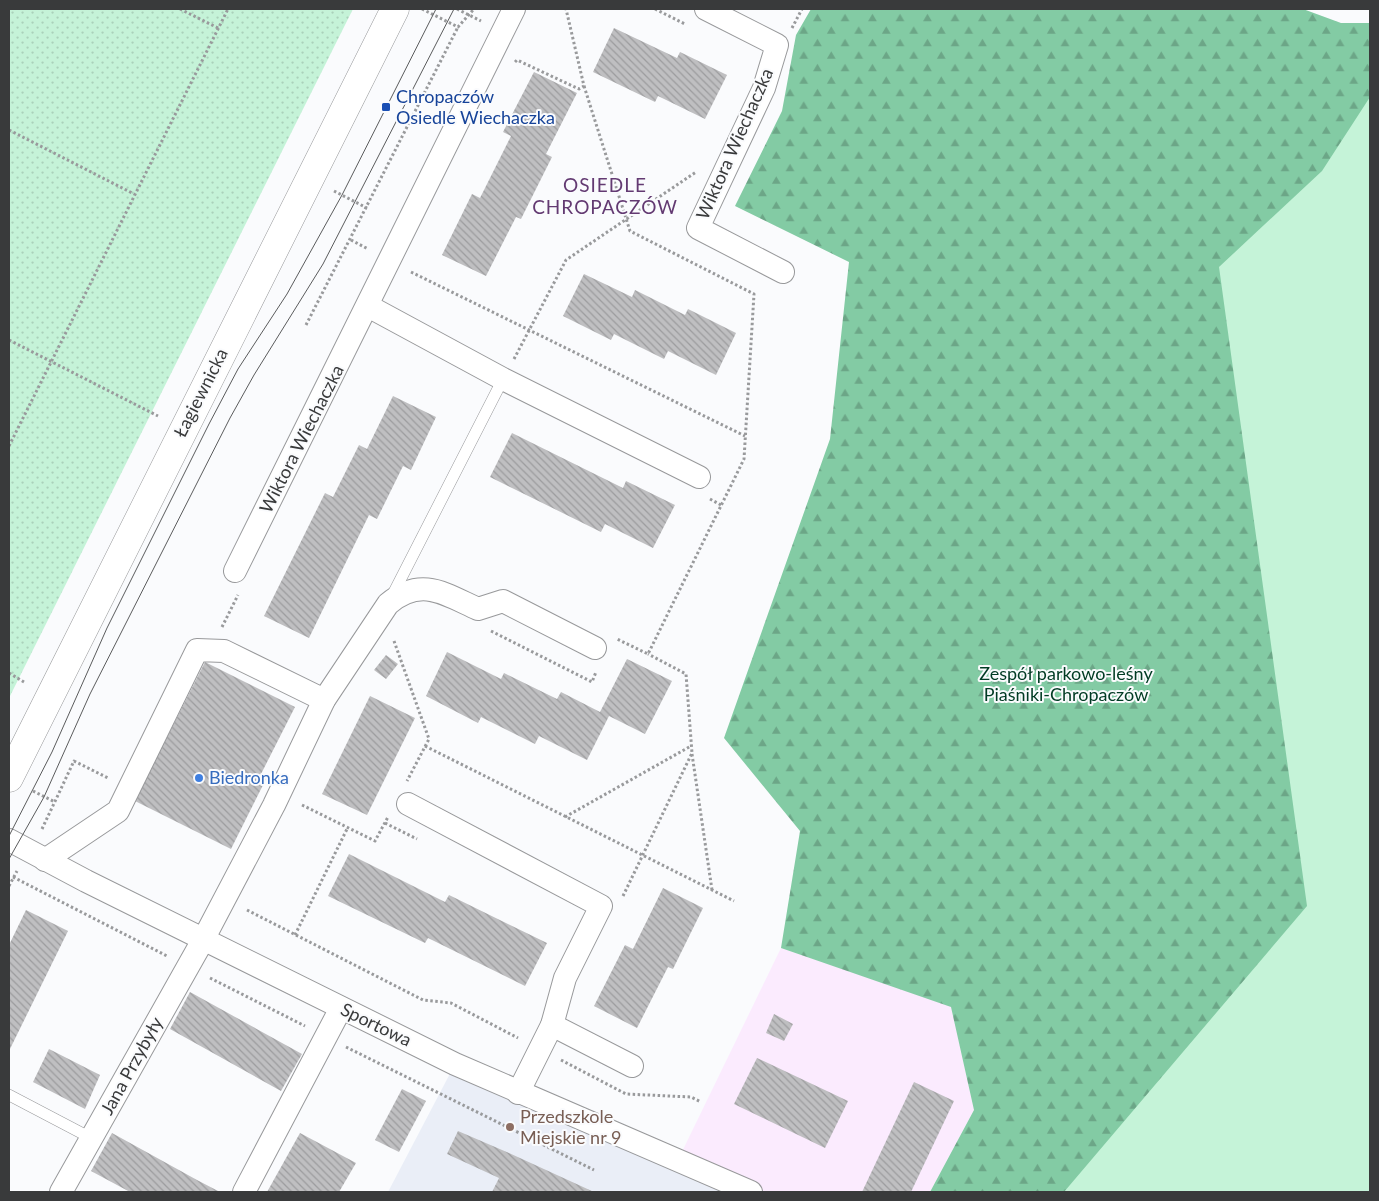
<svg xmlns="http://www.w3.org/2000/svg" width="1379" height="1201" font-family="Lato,sans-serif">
<defs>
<pattern id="grass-dots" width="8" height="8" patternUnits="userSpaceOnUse" patternTransform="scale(1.25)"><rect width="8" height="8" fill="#c5f3d8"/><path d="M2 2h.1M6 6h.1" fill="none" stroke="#aad1ba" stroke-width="1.8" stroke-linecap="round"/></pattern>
<pattern id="forest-firs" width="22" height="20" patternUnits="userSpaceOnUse" patternTransform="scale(1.25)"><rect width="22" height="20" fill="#83cba4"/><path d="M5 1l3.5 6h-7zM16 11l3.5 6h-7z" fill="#6ca687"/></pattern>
<pattern id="building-back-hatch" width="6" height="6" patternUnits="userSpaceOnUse" patternTransform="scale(1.25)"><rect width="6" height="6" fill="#bfbfc1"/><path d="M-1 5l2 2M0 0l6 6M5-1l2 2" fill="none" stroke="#9c9c9e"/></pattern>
</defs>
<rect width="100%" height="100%" fill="#fafbfd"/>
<!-- commercial -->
<path fill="#fbebfe" d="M 781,948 L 951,1006 L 974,1110 L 930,1192 L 735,1192 L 677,1162 Z"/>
<!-- built -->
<path fill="#eaeef7" d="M 455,1064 L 735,1192 L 388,1192 Z"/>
<!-- grass -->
<path fill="url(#grass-dots)" d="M 9,9 L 353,9 L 9,698 Z"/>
<!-- forest -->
<path fill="url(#forest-firs)" d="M 811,9 L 1303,9 L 1341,23 L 1370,23 L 1370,1192 L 930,1192 L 974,1110 L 951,1007 L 781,948 L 800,831 L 724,738 L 830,439 L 849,262 L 735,206 L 782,111 L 796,35 Z"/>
<!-- park -->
<path fill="#c5f3d8" d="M 1370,97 L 1370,1192 L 1064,1192 L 1307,906 L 1219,267 L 1322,171 Z"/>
<!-- building -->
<g fill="url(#building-back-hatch)">
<path d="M 614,28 L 677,58 L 680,52 L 727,75 L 705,119 L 658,96 L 655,102 L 593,72 Z"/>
<path d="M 534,72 L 577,93 L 546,154 L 552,157 L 521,219 L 516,217 L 486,276 L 442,255 L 472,194 L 480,198 L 511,136 L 503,132 Z"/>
<path d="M 584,274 L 632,297 L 635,290 L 685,315 L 688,309 L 736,333 L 716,375 L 668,351 L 664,359 L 614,334 L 611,340 L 563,316 Z"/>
<path d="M 393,396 L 436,417 L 411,470 L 403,466 L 377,519 L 369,515 L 309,638 L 264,616 L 325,493 L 333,497 L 359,445 L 367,449 Z"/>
<path d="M 512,433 L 623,488 L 626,481 L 675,505 L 653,548 L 605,524 L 601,532 L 490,477 Z"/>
<path d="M 447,652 L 501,679 L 504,673 L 557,699 L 561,692 L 600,712 L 627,659 L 672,681 L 645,734 L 609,716 L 587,760 L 539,736 L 535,744 L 481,717 L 478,723 L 426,696 Z"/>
<path d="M 386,655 L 398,664 L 386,679 L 374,670 Z"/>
<path d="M 205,662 L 295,707 L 260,776 L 266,779 L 231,849 L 135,801 Z"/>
<path d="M 370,696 L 415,718 L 367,815 L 322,794 Z"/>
<path d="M 349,854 L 445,902 L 449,895 L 547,943 L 525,986 L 428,938 L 425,943 L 328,896 Z"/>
<path d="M 663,888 L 703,908 L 673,969 L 668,967 L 637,1028 L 594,1006 L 625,945 L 633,949 Z"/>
<path d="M 26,910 L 68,931 L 9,1051 L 9,945 Z"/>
<path d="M 190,992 L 302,1054 L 281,1091 L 170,1029 Z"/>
<path d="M 774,1014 L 793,1024 L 784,1041 L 766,1033 Z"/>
<path d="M 49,1049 L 100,1075 L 85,1109 L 33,1082 Z"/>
<path d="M 757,1058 L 848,1101 L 825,1148 L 734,1104 Z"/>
<path d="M 914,1082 L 954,1101 L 911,1192 L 862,1192 Z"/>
<path d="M 402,1089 L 426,1101 L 399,1152 L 375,1140 Z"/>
<path d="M 458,1131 L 509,1153 L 594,1192 L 492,1192 L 499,1178 L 447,1154 Z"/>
<path d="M 112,1133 L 197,1180 L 220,1192 L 130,1192 L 91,1171 Z"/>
<path d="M 300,1133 L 356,1163 L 339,1192 L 267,1192 Z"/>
</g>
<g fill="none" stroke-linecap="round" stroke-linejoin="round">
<defs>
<g id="service">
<path d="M 392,596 L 503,379"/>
<path d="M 9,1095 L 91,1138"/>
</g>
<g id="minor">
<path d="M 706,9 L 777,45 L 764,88 L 698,228 L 783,272"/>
<path d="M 368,306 L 503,379 L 699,477"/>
<path d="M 235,571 L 514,9"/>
<path d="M 408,804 L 601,906 L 565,978 L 552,1025 L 518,1093"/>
<path d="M 9,840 L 86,881 L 455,1064 L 751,1192"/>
<path d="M 45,860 L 118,811 L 197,650 L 224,651 L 324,700"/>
<path d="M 552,1025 L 632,1066"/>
<path d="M 61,1192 L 203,940 L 274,805 L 324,700 L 388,604 C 421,576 445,594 478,609 L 503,601 L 595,648"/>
<path d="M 244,1192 L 341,1008"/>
</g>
<path id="tertiary" d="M 9,778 L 395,9"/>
</defs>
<!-- service casing -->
<use href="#service" stroke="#98999b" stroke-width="12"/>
<!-- minor casing -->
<use href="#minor" stroke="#98999b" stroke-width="24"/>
<!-- tertiary casing -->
<use href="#tertiary" stroke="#98999b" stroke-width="29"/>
<!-- path -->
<g stroke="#999a9c" stroke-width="3" stroke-dasharray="2.5 2.5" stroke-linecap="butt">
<path d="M 180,9 L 218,28"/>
<path d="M 422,9 L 458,27 L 474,9"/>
<path d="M 457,9 L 481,21"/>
<path d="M 655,9 L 685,24"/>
<path d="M 792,28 L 802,9"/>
<path d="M 515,62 L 517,60 L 579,89 L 584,86 L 566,9"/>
<path d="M 584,86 L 630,231 L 754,294 L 744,459 L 648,654 L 617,639"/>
<path d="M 9,130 L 134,194"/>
<path d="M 334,191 L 367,208"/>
<path d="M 351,240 L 368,249"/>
<path d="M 411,272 L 745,436"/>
<path d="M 306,325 L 458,27"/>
<path d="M 9,340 L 158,416"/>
<path d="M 514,359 L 566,260 L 696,172"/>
<path d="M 9,446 L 228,9"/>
<path d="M 710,499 L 721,505"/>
<path d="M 222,627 L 238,595"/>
<path d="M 491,631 L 592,682 L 596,672"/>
<path d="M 394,641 L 429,739 L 407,781"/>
<path d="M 9,673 L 24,682"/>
<path d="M 425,746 L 734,901"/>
<path d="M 692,754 L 712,890"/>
<path d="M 33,791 L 55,802"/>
<path d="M 302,805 L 375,841 L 388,817"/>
<path d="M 565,817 L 691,746"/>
<path d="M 385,823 L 417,839"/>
<path d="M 42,829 L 74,761 L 108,778"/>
<path d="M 13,877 L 167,956"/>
<path d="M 9,886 L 17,871"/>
<path d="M 623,896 L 692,753 L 686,674 L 648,654"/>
<path d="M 247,910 L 423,1000 L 451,1003 L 518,1038"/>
<path d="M 295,935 L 347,829"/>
<path d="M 210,978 L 305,1026"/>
<path d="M 346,1047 L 594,1170"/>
<path d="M 561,1060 L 626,1094 L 691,1097 L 701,1102"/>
</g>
<!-- service -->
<use href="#service" stroke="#fff" stroke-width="11"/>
<!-- minor -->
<use href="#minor" stroke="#fff" stroke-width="22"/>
<!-- tertiary -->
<use href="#tertiary" stroke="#fff" stroke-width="28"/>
<!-- tram -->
<g stroke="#5a5b5c" stroke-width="1">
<path d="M 9,836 L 52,752 L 107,628 L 209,424 L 238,369 L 287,294 L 342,195 L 436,9"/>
<path d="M 9,859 L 44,797 L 90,694 L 230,418 L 254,375 L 323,264 L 454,9"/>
</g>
</g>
<!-- markers -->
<rect fill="#1a4fb4" stroke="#fafbfd" stroke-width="2" x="381" y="102" width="10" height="10" rx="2.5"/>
<circle fill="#3f7fe0" stroke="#fafbfd" stroke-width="2" cx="199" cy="778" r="5"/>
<circle fill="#8d6e63" stroke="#fafbfd" stroke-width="2" cx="510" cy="1127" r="5"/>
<g text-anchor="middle" stroke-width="4" stroke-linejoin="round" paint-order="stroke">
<!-- transit labels -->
<g font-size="18" fill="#164399" stroke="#fafbfd" text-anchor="start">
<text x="396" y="103">Chropaczów<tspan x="396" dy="21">Osiedle Wiechaczka</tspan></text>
</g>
<!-- street labels -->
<g font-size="18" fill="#393a3b" stroke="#fafbfd">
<text transform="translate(735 144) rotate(-66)" y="6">Wiktora Wiechaczka</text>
<text transform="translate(201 393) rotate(-63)" y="6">Łagiewnicka</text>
<text transform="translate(302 439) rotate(-63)" y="6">Wiktora Wiechaczka</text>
<text transform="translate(376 1025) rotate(26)" y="6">Sportowa</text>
<text transform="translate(132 1066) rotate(-61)" y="6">Jana Przybyły</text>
</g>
<!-- park labels -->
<g font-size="18" fill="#003b23" stroke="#fafbfd">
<text x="1066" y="680">Zespół parkowo-leśny<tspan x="1066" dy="21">Piaśniki-Chropaczów</tspan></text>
</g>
<!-- shop labels -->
<g font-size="18" fill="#366cbe" stroke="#fafbfd" text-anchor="start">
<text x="209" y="784">Biedronka</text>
</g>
<!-- education labels -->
<g font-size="18" fill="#785e54" stroke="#fafbfd" text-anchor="start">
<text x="520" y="1123">Przedszkole<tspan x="520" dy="21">Miejskie nr 9</tspan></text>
</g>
<!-- neighbourhood labels -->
<g font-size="19" letter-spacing="1" fill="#633a72" stroke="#fafbfd">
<text x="605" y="192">OSIEDLE<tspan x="605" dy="22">CHROPACZÓW</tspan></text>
</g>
</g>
<!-- border -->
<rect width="1379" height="1201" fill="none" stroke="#393a3b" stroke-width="20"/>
</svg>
